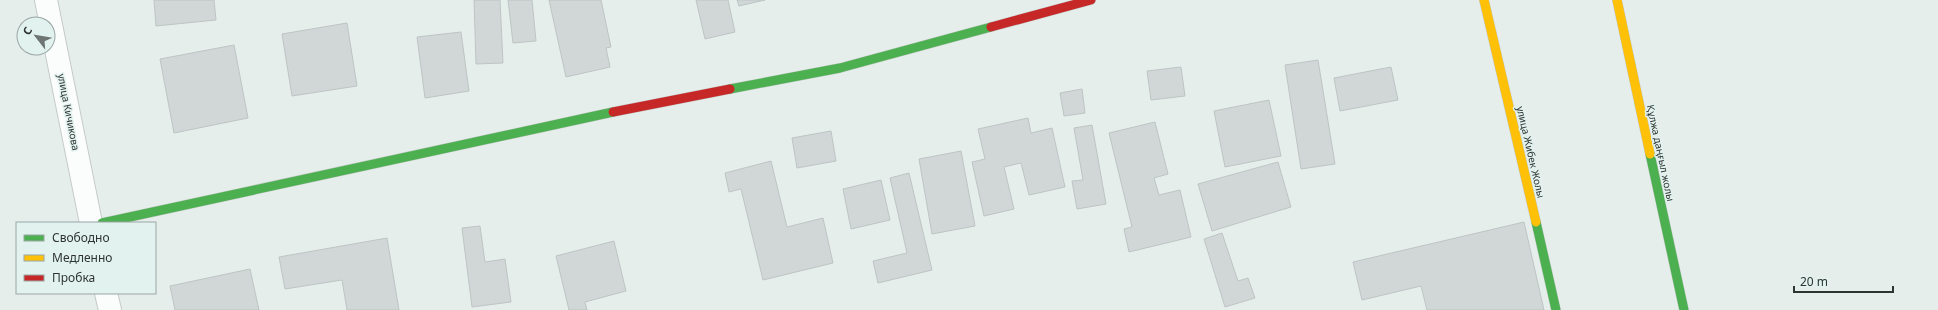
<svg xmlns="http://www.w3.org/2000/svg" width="1938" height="310" font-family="'Noto Sans',sans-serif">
<rect width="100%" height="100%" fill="#e6eeec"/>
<!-- building -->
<g fill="#d0d7d6" stroke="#bec4c3">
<path d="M 154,0 L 214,0 L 216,20 L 156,26 Z"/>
<path d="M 474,0 L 500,0 L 503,63 L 476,64 Z"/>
<path d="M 508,0 L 532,0 L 536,41 L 513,43 Z"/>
<path d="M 549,0 L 601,0 L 611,47 L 606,48 L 610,67 L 566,77 Z"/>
<path d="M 696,0 L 728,0 L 735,32 L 705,39 Z"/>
<path d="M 737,0 L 765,0 L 739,6 Z"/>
<path d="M 347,23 L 357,86 L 292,96 L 282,34 Z"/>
<path d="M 461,32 L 469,91 L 425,98 L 417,37 Z"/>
<path d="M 234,45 L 248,118 L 174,133 L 160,59 Z"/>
<path d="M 1318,60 L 1335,164 L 1301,169 L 1285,65 Z"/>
<path d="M 1181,67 L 1185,96 L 1151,100 L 1147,71 Z"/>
<path d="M 1391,67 L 1398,100 L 1340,111 L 1334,78 Z"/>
<path d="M 1082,89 L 1085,113 L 1064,116 L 1060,93 Z"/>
<path d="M 1269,100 L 1281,156 L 1225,167 L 1214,111 Z"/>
<path d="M 1028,118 L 1031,133 L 1052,128 L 1065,187 L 1029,195 L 1021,163 L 1004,167 L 1014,209 L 984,216 L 972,162 L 985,159 L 978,129 Z"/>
<path d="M 1155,122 L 1168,174 L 1154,178 L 1159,195 L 1180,190 L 1191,237 L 1129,252 L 1124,229 L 1132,227 L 1109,133 Z"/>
<path d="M 1092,125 L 1106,204 L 1077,209 L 1072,181 L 1083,180 L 1074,128 Z"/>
<path d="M 831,131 L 836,161 L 797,168 L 792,138 Z"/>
<path d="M 961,151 L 975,226 L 932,234 L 919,159 Z"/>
<path d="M 771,161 L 787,227 L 823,218 L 833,263 L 763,280 L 741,189 L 729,192 L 725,173 Z"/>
<path d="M 1278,162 L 1291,207 L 1212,231 L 1198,184 Z"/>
<path d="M 909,173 L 932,270 L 878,283 L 873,261 L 907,253 L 890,178 Z"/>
<path d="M 881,180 L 890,220 L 851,229 L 843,189 Z"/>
<path d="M 1524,222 L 1544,310 L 1427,310 L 1421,286 L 1362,300 L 1353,262 Z"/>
<path d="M 480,226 L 485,262 L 505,259 L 511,302 L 472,307 L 462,228 Z"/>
<path d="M 1222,233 L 1238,281 L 1248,278 L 1255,298 L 1225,307 L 1204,239 Z"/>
<path d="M 387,238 L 399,310 L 347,310 L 342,280 L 285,289 L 279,257 Z"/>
<path d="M 614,241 L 626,291 L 585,302 L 587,310 L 569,310 L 556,256 Z"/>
<path d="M 250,269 L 259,310 L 175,310 L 170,286 Z"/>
</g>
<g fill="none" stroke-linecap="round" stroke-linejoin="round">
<defs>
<g id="street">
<path d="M 46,0 L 91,223"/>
<path d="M 106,293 L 110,310"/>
</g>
<g id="fast">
<path d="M 730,89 L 840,68 L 991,27"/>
<path d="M 1650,154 L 1684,310"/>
<path d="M 1536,222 L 1556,310"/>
<path d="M 102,223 L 613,112"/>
</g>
<g id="slow">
<path d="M 1484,0 L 1536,222"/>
<path d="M 1617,0 L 1650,154"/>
</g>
<g id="jam">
<path d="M 991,27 L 1091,0"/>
<path d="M 613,112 L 730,89"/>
</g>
</defs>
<!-- street casing -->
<use href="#street" stroke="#c4cac8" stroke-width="24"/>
<!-- fast casing -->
<use href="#fast" stroke="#c4cac8" stroke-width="10"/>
<!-- slow casing -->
<use href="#slow" stroke="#c4cac8" stroke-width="10"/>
<!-- jam casing -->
<use href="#jam" stroke="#c4cac8" stroke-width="10"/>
<!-- street -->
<use href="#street" stroke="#fbfcfc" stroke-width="22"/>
<!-- fast -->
<use href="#fast" stroke="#4caf50" stroke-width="9"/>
<!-- slow -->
<use href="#slow" stroke="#ffc107" stroke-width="9"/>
<!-- jam -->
<use href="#jam" stroke="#c62828" stroke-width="9"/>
</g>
<g text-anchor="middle" stroke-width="3" stroke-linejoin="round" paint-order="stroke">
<!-- street labels -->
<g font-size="10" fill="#2e3432" stroke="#e2f2ee">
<text transform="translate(69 112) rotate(79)" y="4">улица Кичикова</text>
<text transform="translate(1531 152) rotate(77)" y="4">улица Жибек Жолы</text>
<text transform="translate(1661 153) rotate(78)" y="4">Құлжа даңғыл жолы</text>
</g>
</g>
<!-- legend -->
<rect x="16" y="222" width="140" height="72" fill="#e2f2ee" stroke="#9aa6a3"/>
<rect x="24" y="235" width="20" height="6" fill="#4caf50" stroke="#9aa6a3"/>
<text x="52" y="242" font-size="12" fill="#2e3432">Свободно</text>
<rect x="24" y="255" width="20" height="6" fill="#ffc107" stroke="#9aa6a3"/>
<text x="52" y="262" font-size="12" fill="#2e3432">Медленно</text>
<rect x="24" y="275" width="20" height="6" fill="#c62828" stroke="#9aa6a3"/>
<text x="52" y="282" font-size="12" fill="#2e3432">Пробка</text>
<!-- north arrow -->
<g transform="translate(36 36) rotate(301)"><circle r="19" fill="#e2f2ee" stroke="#9aa6a3"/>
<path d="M0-3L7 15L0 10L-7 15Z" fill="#6e7573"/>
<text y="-6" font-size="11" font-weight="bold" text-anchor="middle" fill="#2e3432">С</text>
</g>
<!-- scale -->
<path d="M1794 286v6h99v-6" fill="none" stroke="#2e3432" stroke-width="2"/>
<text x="1800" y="286" font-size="12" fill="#2e3432" stroke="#e2f2ee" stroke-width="3" paint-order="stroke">20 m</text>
</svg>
